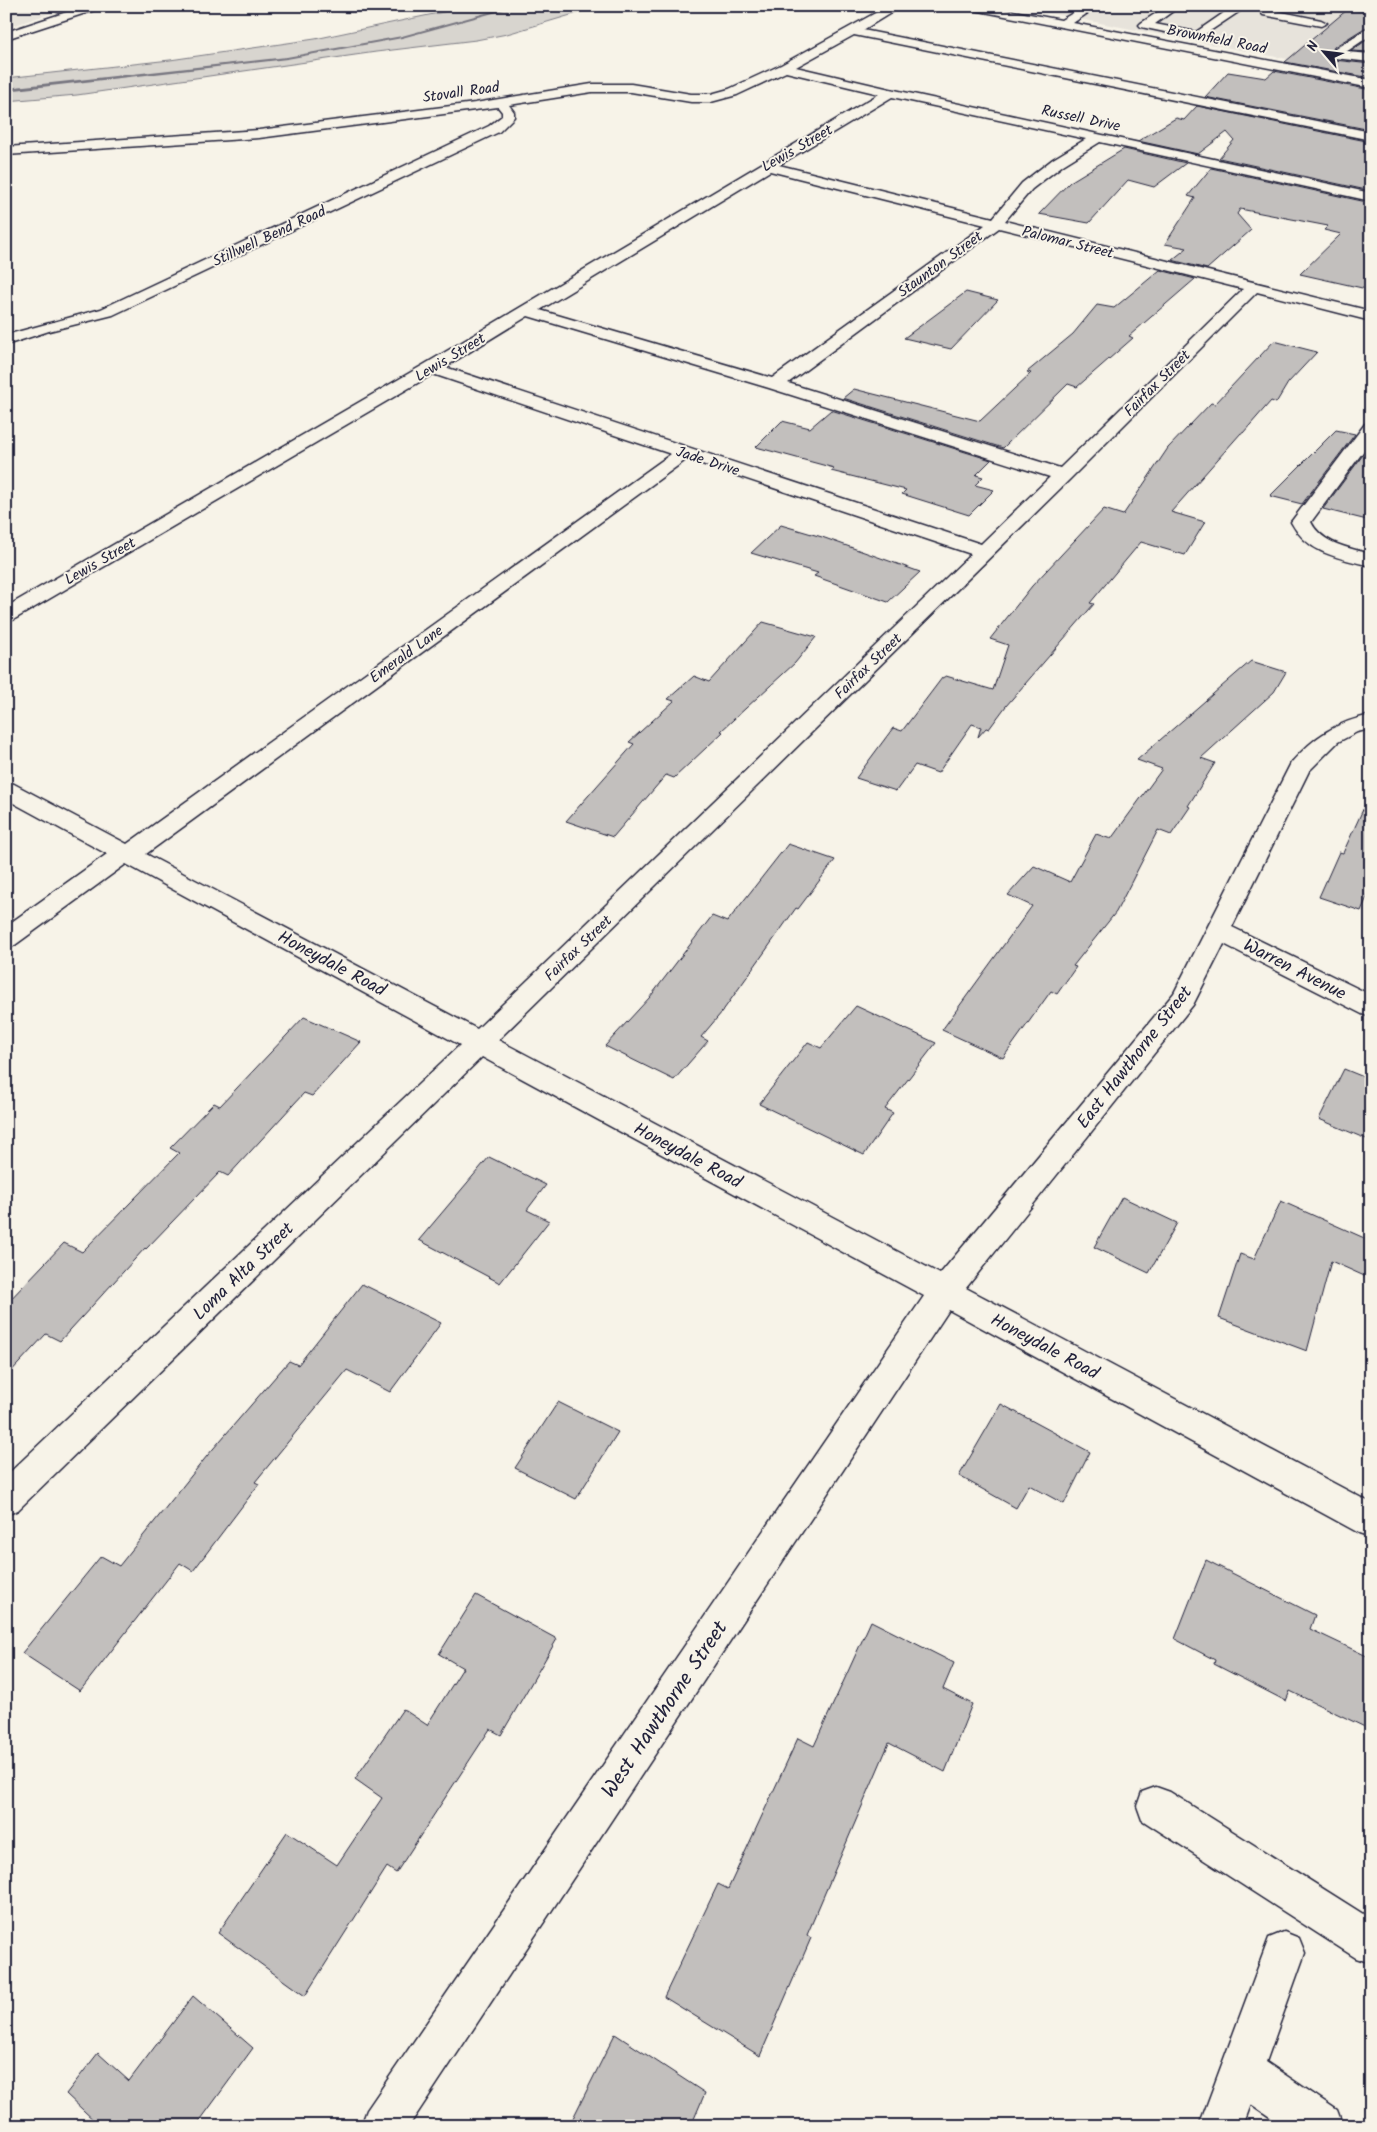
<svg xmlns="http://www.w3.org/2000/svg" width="1377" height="2132" font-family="Kalam,sans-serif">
<rect width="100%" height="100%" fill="#f7f3e8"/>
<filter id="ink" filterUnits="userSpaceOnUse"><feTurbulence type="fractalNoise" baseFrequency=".02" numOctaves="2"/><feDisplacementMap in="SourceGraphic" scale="10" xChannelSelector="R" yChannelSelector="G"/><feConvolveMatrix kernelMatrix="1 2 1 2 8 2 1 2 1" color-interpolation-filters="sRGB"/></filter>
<g filter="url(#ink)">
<!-- built -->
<g fill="#e7e3db">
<path d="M 6,6 L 72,6 L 6,28 Z"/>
<path d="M 1012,6 L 1371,6 L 1371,75 Z"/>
</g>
<!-- green -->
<g fill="#d8d5cf" stroke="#7d7c85">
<path d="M 318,6 L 387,6 C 363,13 342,16 318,6 Z"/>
<path d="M 447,6 L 601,6 L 507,34 L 476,40 L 376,52 L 77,95 L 6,101 L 6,78 L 170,60 L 315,39 L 448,11 Z"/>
</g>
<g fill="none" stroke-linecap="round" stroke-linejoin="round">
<!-- stream -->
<path fill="#76747f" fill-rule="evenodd" d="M 511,6 L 519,6 L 402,38 L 287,59 L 6,91 L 6,88 L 287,57 L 402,36 Z"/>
</g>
<!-- building -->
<g fill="#c2bfbd" stroke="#22223b">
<path d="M 1348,9 L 1371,13 L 1371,24 L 1334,47 L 1330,56 L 1334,60 L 1371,64 L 1371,78 L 1285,62 Z"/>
<path d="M 1371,37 L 1371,52 L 1351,51 Z"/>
<path d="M 1274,71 L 1371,90 L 1371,130 L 1205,97 L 1228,72 L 1266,78 Z"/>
<path d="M 1197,106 L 1371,142 L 1371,191 L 1219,158 L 1234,140 L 1227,132 L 1198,154 L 1138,141 L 1176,118 L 1184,120 Z"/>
<path d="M 1124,149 L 1186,163 L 1154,187 L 1128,180 L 1089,223 L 1039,214 L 1070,182 Z"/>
<path d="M 1211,168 L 1371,203 L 1371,290 L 1300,274 L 1341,234 L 1324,230 L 1328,226 L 1240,209 L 1237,214 L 1251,230 L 1207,269 L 1172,260 L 1187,248 L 1165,244 L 1195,198 L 1188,196 Z"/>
<path d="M 1160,270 L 1195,279 L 1129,336 L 1133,338 L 1077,387 L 1068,384 L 1003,448 L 843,398 L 854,389 L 980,421 L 1031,373 L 1027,372 L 1073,334 L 1097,305 L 1114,308 Z"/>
<path d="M 966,292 L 998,300 L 951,349 L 904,338 Z"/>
<path d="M 1274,341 L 1317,352 L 1288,383 L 1276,403 L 1271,401 L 1243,433 L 1241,433 L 1171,512 L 1205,522 L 1185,555 L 1141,542 L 1090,603 L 1094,604 L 1006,706 L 989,729 L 986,728 L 978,737 L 981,727 L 972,724 L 938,773 L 915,765 L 896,791 L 856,778 L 893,728 L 902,731 L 942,678 L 946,676 L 993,690 L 1008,645 L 990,639 L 1032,586 L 1104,509 L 1123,515 L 1168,448 L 1211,403 L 1215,404 Z"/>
<path d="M 831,410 L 991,460 L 976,475 L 983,477 L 975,485 L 994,490 L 969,515 L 902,494 L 906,490 L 831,471 L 834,468 L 756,447 L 782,421 L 810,428 Z"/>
<path d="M 1336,430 L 1355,434 L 1302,504 L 1270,496 Z"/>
<path d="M 1371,444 L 1371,521 L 1323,509 Z"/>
<path d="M 781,525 L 822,537 L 920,572 L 888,602 L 814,576 L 818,573 L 751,553 Z"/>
<path d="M 763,622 L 816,637 L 795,663 L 721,731 L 723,732 L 674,778 L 666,775 L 613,837 L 566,821 L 634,744 L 629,742 L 674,701 L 668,699 L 694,676 L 709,682 Z"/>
<path d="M 1251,661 L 1286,672 L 1274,692 L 1201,758 L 1215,763 L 1188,806 L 1190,807 L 1171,835 L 1158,830 L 1116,912 L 1073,966 L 1076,967 L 1057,994 L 1051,991 L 1003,1058 L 942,1030 L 1032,906 L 1008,895 L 1034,866 L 1070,882 L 1096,834 L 1111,839 L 1162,769 L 1137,760 Z"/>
<path d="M 1371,792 L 1371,888 L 1361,911 L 1319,897 L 1339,852 L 1343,853 Z"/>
<path d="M 788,844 L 835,860 L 798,909 L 796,908 L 722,1012 L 701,1037 L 708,1041 L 674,1080 L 605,1046 L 650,997 L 712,916 L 727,922 Z"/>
<path d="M 856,1006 L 936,1043 L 885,1109 L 893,1113 L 864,1155 L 759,1104 L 808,1042 L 821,1048 Z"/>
<path d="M 304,1017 L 361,1042 L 312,1096 L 304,1093 L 228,1176 L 220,1172 L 146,1249 L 145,1248 L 60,1341 L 46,1334 L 6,1377 L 6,1304 L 64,1243 L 82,1252 L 179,1153 L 170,1148 L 214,1103 L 220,1106 Z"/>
<path d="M 1344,1069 L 1371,1080 L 1371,1141 L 1319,1119 Z"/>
<path d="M 489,1157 L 546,1185 L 527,1210 L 549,1221 L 500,1283 L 419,1240 Z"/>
<path d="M 1122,1197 L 1177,1223 L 1149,1273 L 1094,1247 Z"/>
<path d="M 1281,1201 L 1371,1241 L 1371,1279 L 1331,1261 L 1307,1351 L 1219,1318 L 1240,1254 L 1254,1259 Z"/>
<path d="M 362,1284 L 441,1323 L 390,1392 L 347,1370 L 255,1482 L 259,1484 L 193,1571 L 180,1563 L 80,1691 L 22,1653 L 101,1556 L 119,1566 L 207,1456 L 289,1361 L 298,1365 Z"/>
<path d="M 558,1402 L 618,1432 L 576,1499 L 515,1468 Z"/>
<path d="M 1001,1404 L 1090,1452 L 1064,1504 L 1029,1485 L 1016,1508 L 959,1476 Z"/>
<path d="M 1206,1560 L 1315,1615 L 1310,1629 L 1371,1658 L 1371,1730 L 1290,1691 L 1286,1701 L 1214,1664 L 1215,1660 L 1175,1639 Z"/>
<path d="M 476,1595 L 557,1639 L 501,1735 L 490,1729 L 396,1873 L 387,1867 L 305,1996 L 218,1933 L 287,1832 L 337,1865 L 382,1798 L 355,1779 L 403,1709 L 427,1725 L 463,1668 L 439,1654 Z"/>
<path d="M 871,1621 L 954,1663 L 943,1689 L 972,1704 L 945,1772 L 889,1743 L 807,1935 L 811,1938 L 760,2056 L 664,1997 L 718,1884 L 728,1889 L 798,1738 L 814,1746 Z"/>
<path d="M 193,1996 L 253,2048 L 196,2126 L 100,2126 L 66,2094 L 98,2053 L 129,2081 Z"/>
<path d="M 615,2034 L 705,2093 L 691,2126 L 569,2126 Z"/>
</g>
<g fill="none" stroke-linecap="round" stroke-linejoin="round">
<defs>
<g id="minor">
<path d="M 85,6 L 102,6 L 101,8 L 6,39 L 6,32 Z"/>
<path d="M 888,6 L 902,6 L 863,30 L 1371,132 L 1371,140 L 854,35 L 796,67 L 890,89 L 1371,193 L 1371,201 L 1100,142 L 1063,165 L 1032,189 L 1005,221 L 1371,311 L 1371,321 L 1257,292 L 1070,479 L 498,1040 L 940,1274 L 1174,993 L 1291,763 C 1314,737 1336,722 1371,715 L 1371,729 L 1357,732 L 1338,742 L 1309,771 L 1232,927 L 1371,995 L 1371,1017 L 1362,1014 L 1224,944 L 1193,1005 L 966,1288 L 1371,1503 L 1371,1537 L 1359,1533 L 949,1310 L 409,2126 L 361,2126 L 367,2110 L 924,1296 L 482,1057 L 18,1510 L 6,1515 L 6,1476 L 460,1045 L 126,864 L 15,945 L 6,948 L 6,926 L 107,854 L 6,799 L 6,782 L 14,784 L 127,844 L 671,454 L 433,374 L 13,620 L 6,622 L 6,607 L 425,364 L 879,94 L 786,72 L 737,95 L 711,102 L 691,102 L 631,92 L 592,92 L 509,105 L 514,112 L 514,117 L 499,132 L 113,315 L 49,331 L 6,345 L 6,335 L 101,309 L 489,126 L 502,116 L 502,112 L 498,107 L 259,138 L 6,155 L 6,147 L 259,130 L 475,103 L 592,84 L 631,84 L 691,94 L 711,94 L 729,89 L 781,65 ZM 892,97 L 1086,139 L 1053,159 L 1022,183 L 993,218 L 779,165 ZM 770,171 L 985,225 L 772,378 L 540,310 ZM 999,228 L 1243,289 L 1060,468 L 788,383 ZM 528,316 L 769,388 L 1050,477 L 981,544 L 445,367 ZM 687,459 L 971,554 L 477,1029 L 146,854 Z"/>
<path d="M 964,6 L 988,6 L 1061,20 L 1085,6 L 1098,6 L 1073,23 L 1371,80 L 1371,88 L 969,9 Z"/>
<path d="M 1167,6 L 1180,6 L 1155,24 L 1196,32 L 1225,12 L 1206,8 L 1205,6 L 1227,6 L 1238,9 L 1240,11 L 1198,39 L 1141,27 L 1139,25 L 1141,23 Z"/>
<path d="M 1269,6 L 1282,6 L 1277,11 L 1321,20 L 1327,23 L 1321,26 L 1263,15 L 1261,13 Z"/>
<path d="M 1371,26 L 1371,35 L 1346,52 L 1371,54 L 1371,62 L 1334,58 L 1332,55 L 1335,49 Z"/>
<path d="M 1371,423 L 1371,441 L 1311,522 C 1322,544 1349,548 1371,554 L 1371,566 C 1339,558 1308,554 1291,522 L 1365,424 Z"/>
<path d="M 1156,1787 L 1170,1792 L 1371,1919 L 1371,1963 L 1356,1958 L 1142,1820 L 1137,1806 L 1142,1792 Z"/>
<path d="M 1284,1932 L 1299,1938 L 1305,1953 L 1266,2062 L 1337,2110 L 1343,2126 L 1283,2126 L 1251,2104 L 1243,2126 L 1199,2126 L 1269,1938 Z"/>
</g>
</defs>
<!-- minor casing -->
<use href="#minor" stroke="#22223b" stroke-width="3"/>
<!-- minor -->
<use href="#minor" fill="#f7f3e8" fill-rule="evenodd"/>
</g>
</g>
<g text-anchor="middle" stroke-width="4" stroke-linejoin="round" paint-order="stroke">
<!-- far-street labels -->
<g font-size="15" fill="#22223b" stroke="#f7f3e8">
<text transform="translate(1217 39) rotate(11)" y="5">Brownfield Road</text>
<text transform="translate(461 92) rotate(-8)" y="5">Stovall Road</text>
<text transform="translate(1081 118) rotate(12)" y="5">Russell Drive</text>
<text transform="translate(797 148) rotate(-30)" y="5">Lewis Street</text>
<text transform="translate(269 236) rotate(-25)" y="5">Stillwell Bend Road</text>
<text transform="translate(1068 242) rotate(14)" y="5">Palomar Street</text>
<text transform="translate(940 264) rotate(-36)" y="5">Staunton Street</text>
<text transform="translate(450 357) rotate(-31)" y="5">Lewis Street</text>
<text transform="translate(1157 383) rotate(-45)" y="5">Fairfax Street</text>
<text transform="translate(708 461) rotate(18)" y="5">Jade Drive</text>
<text transform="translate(100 561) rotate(-30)" y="5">Lewis Street</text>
<text transform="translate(406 654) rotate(-36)" y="5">Emerald Lane</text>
<text transform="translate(868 666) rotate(-44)" y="5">Fairfax Street</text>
<text transform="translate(578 948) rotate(-44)" y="5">Fairfax Street</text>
</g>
<!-- street labels -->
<g font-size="18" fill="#22223b" stroke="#f7f3e8">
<text transform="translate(332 963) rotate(28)" y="6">Honeydale Road</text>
<text transform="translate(1295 969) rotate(27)" y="6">Warren Avenue</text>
<text transform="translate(1134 1057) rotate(-52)" y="6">East Hawthorne Street</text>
<text transform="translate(688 1155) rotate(28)" y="6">Honeydale Road</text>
<text transform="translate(243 1271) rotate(-44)" y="6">Loma Alta Street</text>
<text transform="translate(1045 1346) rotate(28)" y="6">Honeydale Road</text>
</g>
<!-- near-street labels -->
<g font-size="21" fill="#22223b" stroke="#f7f3e8">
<text transform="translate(664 1709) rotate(-56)" y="7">West Hawthorne Street</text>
</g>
</g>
<!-- margin -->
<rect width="1377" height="2132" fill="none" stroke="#f7f3e8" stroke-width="25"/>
<rect x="12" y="12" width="1352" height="2107" fill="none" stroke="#22223b" stroke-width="2" filter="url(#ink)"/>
<!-- north arrow -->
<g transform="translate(1324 52) rotate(298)" stroke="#f7f3e8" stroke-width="4" paint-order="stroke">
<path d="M0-4L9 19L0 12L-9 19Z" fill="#22223b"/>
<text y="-8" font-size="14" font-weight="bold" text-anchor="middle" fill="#22223b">N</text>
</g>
</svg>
